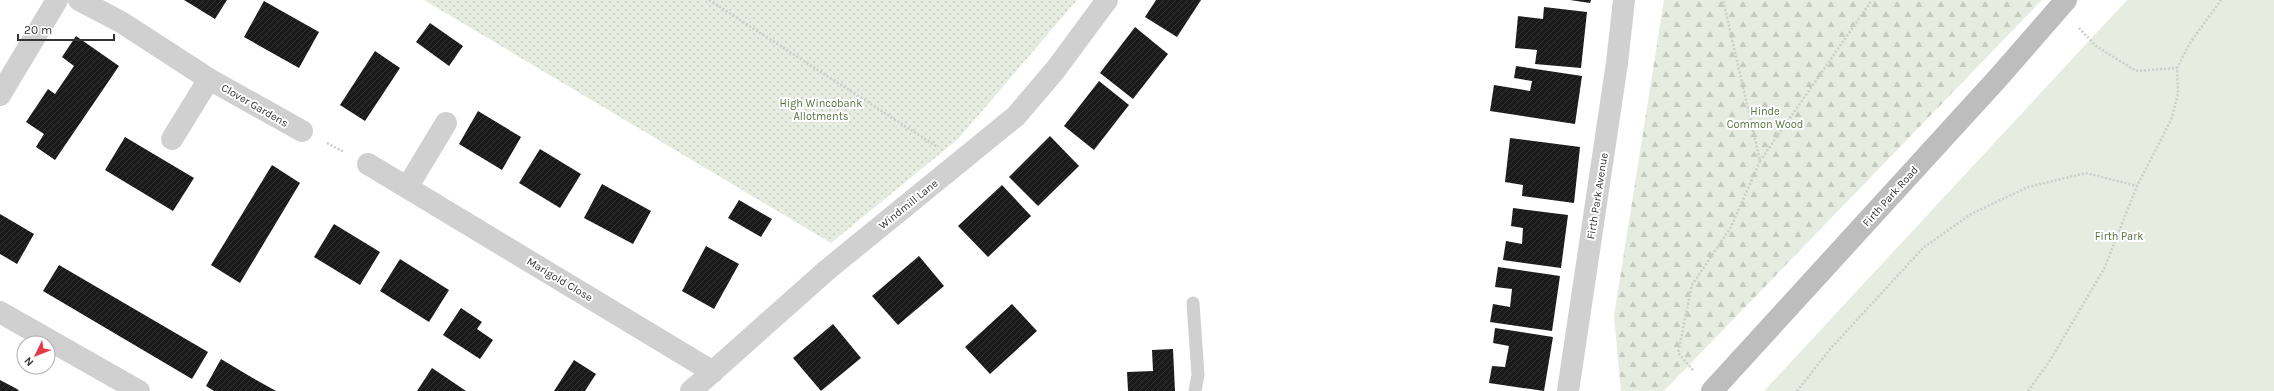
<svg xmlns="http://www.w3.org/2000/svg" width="2274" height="391" font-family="Karla,sans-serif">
<defs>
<pattern id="grass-dots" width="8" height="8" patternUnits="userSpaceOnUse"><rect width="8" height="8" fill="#e6ecdf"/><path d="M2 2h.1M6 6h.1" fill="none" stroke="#c6cbc0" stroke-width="1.8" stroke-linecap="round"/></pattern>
<pattern id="forest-firs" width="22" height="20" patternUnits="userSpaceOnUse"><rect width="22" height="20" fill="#e6ecdf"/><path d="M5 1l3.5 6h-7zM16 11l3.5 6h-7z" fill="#c6cbc0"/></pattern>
<pattern id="building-hatch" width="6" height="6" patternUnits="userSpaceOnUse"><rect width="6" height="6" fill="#1a1a1a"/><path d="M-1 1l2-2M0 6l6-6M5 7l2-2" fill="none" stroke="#333"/></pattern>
</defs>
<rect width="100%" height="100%" fill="#fff"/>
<!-- grass -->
<path fill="url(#grass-dots)" d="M 424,0 L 1077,0 L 958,139 L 831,243 Z"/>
<!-- forest -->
<path fill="url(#forest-firs)" d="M 1664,0 L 2042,0 L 1664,391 L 1621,391 L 1614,316 Z"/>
<!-- park -->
<path fill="#e6ecdf" d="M 2127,0 L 2274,0 L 2274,391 L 1764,391 Z"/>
<!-- building -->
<g fill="url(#building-hatch)">
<path d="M 184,0 L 227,0 L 215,19 Z"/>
<path d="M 1156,0 L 1201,0 L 1177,37 L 1145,17 Z"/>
<path d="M 1570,0 L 1591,0 L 1590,3 Z"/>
<path d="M 264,1 L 319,32 L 299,68 L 244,37 Z"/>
<path d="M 1544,7 L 1587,12 L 1581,68 L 1535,64 L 1537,50 L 1515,48 L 1518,16 L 1543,19 Z"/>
<path d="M 430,23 L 463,46 L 449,66 L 416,42 Z"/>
<path d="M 1135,27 L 1168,54 L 1133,99 L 1100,73 Z"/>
<path d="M 76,36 L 119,66 L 55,160 L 36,147 L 44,134 L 26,122 L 48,89 L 55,94 L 74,66 L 62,57 Z"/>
<path d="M 375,51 L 400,68 L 365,121 L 340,105 Z"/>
<path d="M 1516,66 L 1582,76 L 1575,124 L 1490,111 L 1494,85 L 1530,91 L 1532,81 L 1514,78 Z"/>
<path d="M 1099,81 L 1129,105 L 1094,150 L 1064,126 Z"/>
<path d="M 478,111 L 521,137 L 502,170 L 459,144 Z"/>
<path d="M 1050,136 L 1079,166 L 1038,206 L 1009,177 Z"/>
<path d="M 125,137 L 194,178 L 173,211 L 105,170 Z"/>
<path d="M 1510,138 L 1580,147 L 1574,203 L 1522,196 L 1523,185 L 1505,182 Z"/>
<path d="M 540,149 L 581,174 L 560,208 L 519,183 Z"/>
<path d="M 272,165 L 300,183 L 240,283 L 211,265 Z"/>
<path d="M 602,184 L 651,211 L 633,244 L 584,218 Z"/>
<path d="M 1002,185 L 1031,216 L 988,257 L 958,226 Z"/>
<path d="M 739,200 L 772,219 L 761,237 L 728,218 Z"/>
<path d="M 1513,208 L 1568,215 L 1561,268 L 1503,260 L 1506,241 L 1522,244 L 1523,228 L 1511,226 Z"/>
<path d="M 0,214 L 34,234 L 17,264 L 0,254 Z"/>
<path d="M 334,224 L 380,252 L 360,285 L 314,257 Z"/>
<path d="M 706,246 L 739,264 L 714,309 L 682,291 Z"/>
<path d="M 919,256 L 944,286 L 898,325 L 872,296 Z"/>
<path d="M 400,259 L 449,290 L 429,322 L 380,291 Z"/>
<path d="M 59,265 L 208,352 L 192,379 L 43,291 Z"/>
<path d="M 1498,267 L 1560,276 L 1552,331 L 1490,322 L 1493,304 L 1510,307 L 1512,289 L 1495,287 Z"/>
<path d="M 1012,304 L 1037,331 L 990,374 L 965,347 Z"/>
<path d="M 461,308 L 482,322 L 477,329 L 493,340 L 480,359 L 443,335 Z"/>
<path d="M 833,324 L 861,358 L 821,391 L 793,358 Z"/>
<path d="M 1495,328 L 1553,337 L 1544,391 L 1489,383 L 1492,366 L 1505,367 L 1509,346 L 1493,343 Z"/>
<path d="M 1173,349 L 1175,391 L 1128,391 L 1127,372 L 1153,371 L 1152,350 Z"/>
<path d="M 221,359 L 251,377 L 276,391 L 214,391 L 206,386 Z"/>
<path d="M 574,360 L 596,374 L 585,391 L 554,391 Z"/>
<path d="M 432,368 L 466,391 L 417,391 Z"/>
<path d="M 0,380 L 17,389 L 19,391 L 0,391 Z"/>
</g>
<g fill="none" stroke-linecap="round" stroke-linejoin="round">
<!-- path -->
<g stroke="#cdcdcd" stroke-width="2.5" stroke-dasharray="2 2" stroke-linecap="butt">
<path d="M 709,0 L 936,146"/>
<path d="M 2079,28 L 2096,46 L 2136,71 L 2177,68"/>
<path d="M 327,143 L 344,152"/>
<path d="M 1760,161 L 1872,0"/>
<path d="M 1693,370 L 1678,353 L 1692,285 L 1731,227 L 1760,161 L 1723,0"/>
<path d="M 1797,391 L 1831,348 L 1923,248 L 1971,214 L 2028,187 L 2086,173 L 2137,186"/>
<path d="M 2028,391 L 2049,362 L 2104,269 L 2137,186 L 2171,120 L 2178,94 L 2177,68 L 2190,43 L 2221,0"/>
</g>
<!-- service -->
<path stroke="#d0d0d0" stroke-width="13" d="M 1193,303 L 1198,375 L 1195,391"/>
<!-- minor -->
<g stroke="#d0d0d0" stroke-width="22">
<path d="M 79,0 L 121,22 L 209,79 L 302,131"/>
<path d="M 0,95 L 57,0"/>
<path d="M 172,139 L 209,79"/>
<path d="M 368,164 L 713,372"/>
<path d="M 408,186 L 446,123"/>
<path d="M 0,312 L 139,391"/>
<path d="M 691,391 L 827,270 L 1016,116 L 1056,69 L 1107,0"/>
<path d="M 1568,391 L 1617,63 L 1624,0"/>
</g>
<!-- secondary -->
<path stroke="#bdbdbd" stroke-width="22" d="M 1712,391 L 1998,78 L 2066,0"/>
</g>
<g text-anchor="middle" stroke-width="4" stroke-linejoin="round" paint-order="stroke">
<!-- park labels -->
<g font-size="11" fill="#56703f" stroke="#fff">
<text x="821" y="107">High Wincobank<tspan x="821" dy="13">Allotments</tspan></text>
<text x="1765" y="115">Hinde<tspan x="1765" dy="13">Common Wood</tspan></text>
<text x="2119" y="240">Firth Park</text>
</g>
<!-- street labels -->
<g font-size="11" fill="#333" stroke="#fff">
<text transform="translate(255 105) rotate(30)" y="4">Clover Gardens</text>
<text transform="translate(1597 196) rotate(-81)" y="4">Firth Park Avenue</text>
<text transform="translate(1890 196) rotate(-48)" y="4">Firth Park Road</text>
<text transform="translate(908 204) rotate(-39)" y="4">Windmill Lane</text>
<text transform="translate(560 279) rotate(31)" y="4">Marigold Close</text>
</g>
</g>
<!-- north arrow -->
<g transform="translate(36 355) rotate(227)"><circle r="19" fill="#ffffff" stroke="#adadad"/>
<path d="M0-3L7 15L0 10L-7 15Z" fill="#e63946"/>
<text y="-6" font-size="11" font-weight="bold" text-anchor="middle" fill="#333333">N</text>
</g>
<!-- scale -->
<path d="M18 34v6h96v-6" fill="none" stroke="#333333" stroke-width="2"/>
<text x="24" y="34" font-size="12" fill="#333333" stroke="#ffffff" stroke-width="3" paint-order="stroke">20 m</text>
</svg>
